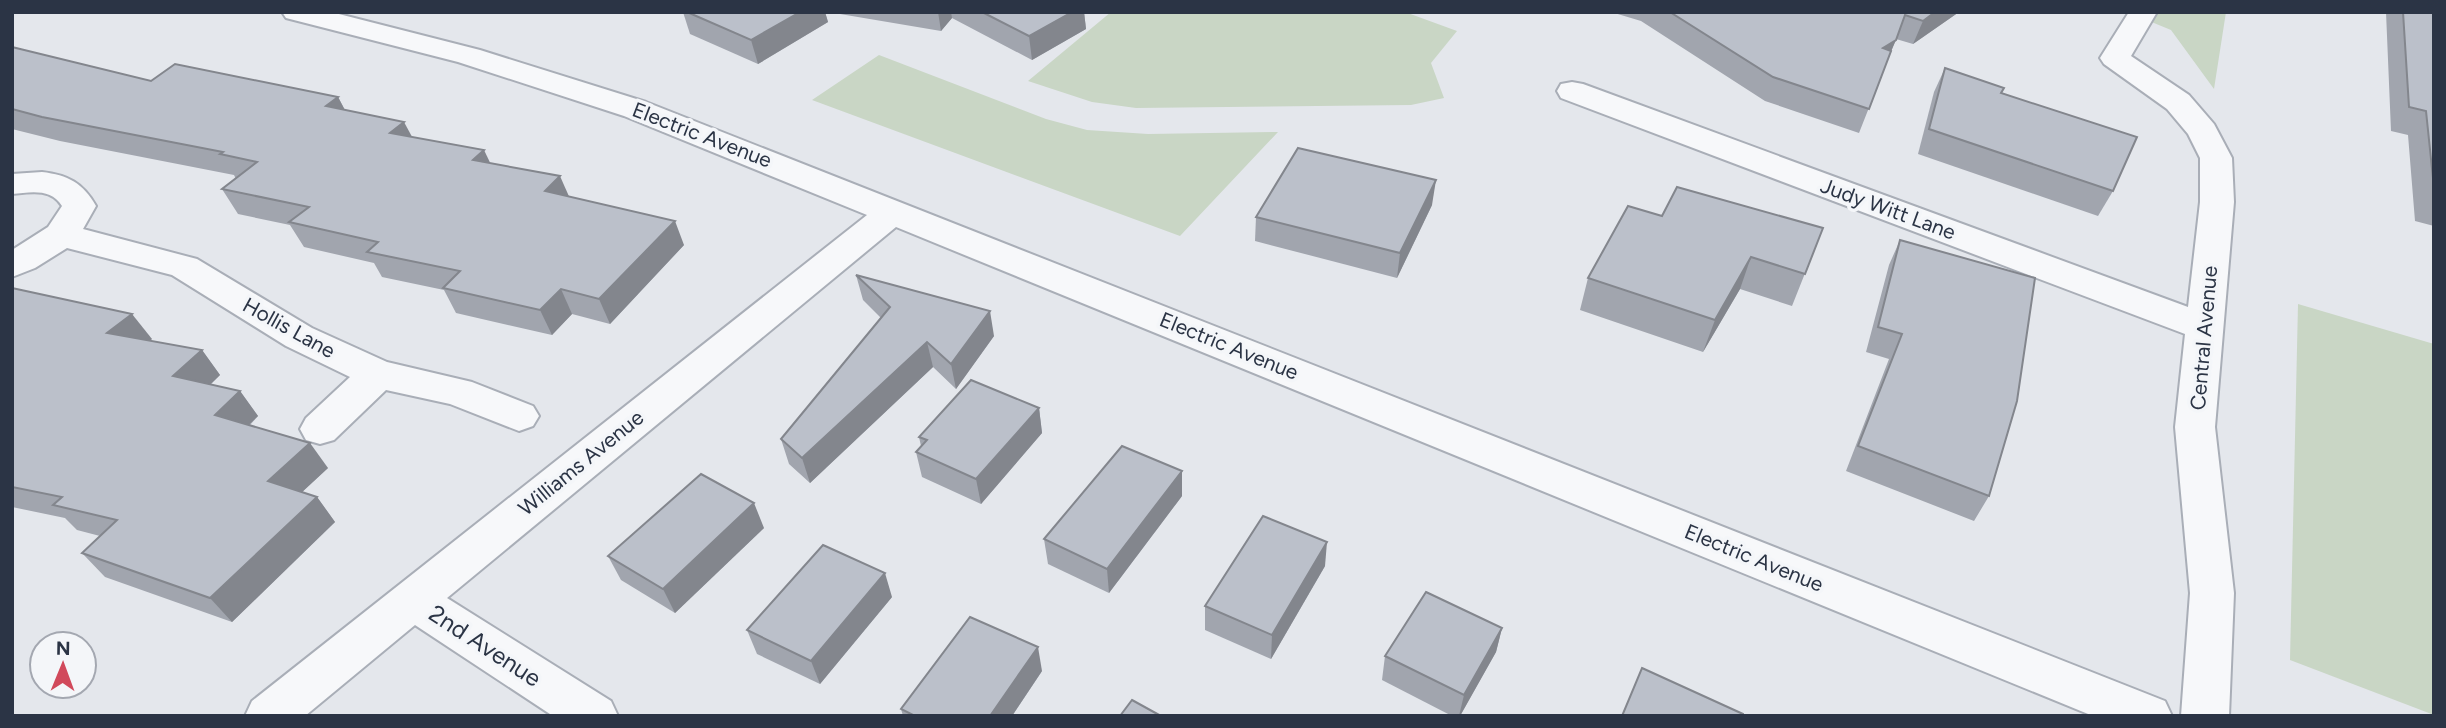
<svg xmlns="http://www.w3.org/2000/svg" width="2446" height="728" font-family="Figtree,sans-serif">
<rect width="100%" height="100%" fill="#e4e7ec"/>
<!-- green -->
<g fill="#c9d6c5">
<path d="M 1111,12 L 1405,12 L 1457,31 L 1431,63 L 1444,98 L 1411,105 L 1136,108 L 1092,102 L 1028,81 Z"/>
<path d="M 2127,12 L 2226,12 L 2214,89 L 2171,30 Z"/>
<path d="M 879,55 L 1046,119 L 1087,130 L 1148,134 L 1278,132 L 1180,236 L 812,100 Z"/>
<path d="M 2298,304 L 2434,344 L 2434,715 L 2290,660 Z"/>
</g>
<g fill="none" stroke-linecap="round" stroke-linejoin="round">
<defs>
<g id="minor">
<path d="M 282,12 L 331,12 L 480,50 L 646,102 L 2165,701 L 2172,716 L 2093,716 L 896,227 L 447,598 L 611,701 L 618,716 L 553,716 L 415,625 L 305,716 L 245,716 L 252,701 L 867,215 L 624,116 L 458,62 L 286,18 Z"/>
<path d="M 2129,12 L 2157,12 L 2131,56 L 2189,95 L 2214,124 L 2232,158 L 2234,202 L 2215,427 L 2234,593 L 2229,716 L 2181,716 L 2190,593 L 2175,427 L 2185,334 L 1561,98 L 1557,91 L 1561,84 L 1572,82 L 1583,84 L 2188,307 L 2200,202 L 2200,158 L 2188,134 L 2167,109 L 2104,64 L 2100,58 Z"/>
<path d="M 42,172 C 68,175 83,183 96,206 L 83,229 L 197,259 L 312,328 L 387,362 L 472,382 L 533,406 L 539,416 L 533,426 L 519,431 L 450,404 L 386,390 L 334,440 L 320,444 L 306,440 L 300,429 L 306,418 L 350,377 L 286,346 L 172,275 L 67,248 L 35,268 L 12,277 L 12,250 L 48,227 L 62,206 C 51,188 31,192 12,194 L 12,174 Z"/>
</g>
</defs>
<!-- minor casing -->
<use href="#minor" stroke="#a9aeb7" stroke-width="4"/>
<!-- minor -->
<use href="#minor" fill="#f7f8fa" fill-rule="evenodd"/>
</g>
<!-- wall -->
<g fill="#a1a5ae">
<path d="M 683,12 L 825,12 L 828,22 L 758,64 L 690,34 Z"/>
<path d="M 839,12 L 1084,12 L 1086,29 L 1032,60 L 952,18 L 941,31 L 840,14 Z"/>
<path d="M 1611,12 L 1959,12 L 1913,44 L 1896,39 L 1859,133 L 1765,101 L 1641,21 Z"/>
<path d="M 2386,12 L 2434,12 L 2434,226 L 2415,221 L 2408,135 L 2391,131 Z"/>
<path d="M 12,47 L 151,81 L 338,97 L 345,110 L 412,137 L 490,163 L 684,245 L 610,324 L 572,314 L 552,335 L 456,313 L 444,290 L 382,277 L 374,263 L 304,247 L 290,225 L 238,214 L 222,189 L 236,179 L 234,175 L 60,141 L 12,129 Z"/>
<path d="M 1945,68 L 2002,93 L 2113,191 L 2098,216 L 1918,154 L 1934,92 Z"/>
<path d="M 1432,205 L 1397,278 L 1255,241 L 1256,217 Z"/>
<path d="M 1662,216 L 1823,228 L 1792,306 L 1740,289 L 1703,352 L 1580,310 L 1588,278 Z"/>
<path d="M 1900,240 L 1989,496 L 1974,521 L 1846,471 L 1889,359 L 1866,352 L 1889,265 Z"/>
<path d="M 856,275 L 994,336 L 956,389 L 933,367 L 810,483 L 789,464 L 781,439 L 881,318 L 863,300 Z"/>
<path d="M 12,288 L 152,339 L 149,341 L 202,350 L 220,375 L 210,385 L 240,391 L 258,416 L 250,425 L 328,468 L 302,492 L 317,497 L 335,522 L 232,622 L 105,577 L 82,553 L 100,536 L 77,530 L 65,518 L 12,507 Z"/>
<path d="M 1039,408 L 1042,433 L 981,504 L 922,477 L 916,452 L 921,446 L 919,437 Z"/>
<path d="M 1182,496 L 1109,593 L 1048,564 L 1044,539 Z"/>
<path d="M 764,528 L 675,613 L 621,580 L 608,556 Z"/>
<path d="M 1325,566 L 1271,659 L 1205,630 L 1205,606 Z"/>
<path d="M 892,597 L 820,684 L 757,654 L 747,630 Z"/>
<path d="M 1502,628 L 1496,652 L 1460,716 L 1452,716 L 1382,680 L 1385,656 Z"/>
<path d="M 1042,671 L 1012,716 L 903,716 L 901,709 Z"/>
</g>
<!-- shaded-wall -->
<g fill="#83868d">
<path d="M 800,12 L 825,12 L 828,22 L 758,64 L 751,40 Z"/>
<path d="M 938,12 L 951,12 L 952,18 L 941,31 Z"/>
<path d="M 1072,12 L 1084,12 L 1086,29 L 1032,60 L 1029,36 Z"/>
<path d="M 1935,12 L 1959,12 L 1913,44 L 1923,21 Z"/>
<path d="M 1896,40 L 1886,63 L 1883,48 Z"/>
<path d="M 338,97 L 351,122 L 326,106 Z"/>
<path d="M 404,122 L 417,146 L 390,133 Z"/>
<path d="M 484,150 L 496,175 L 473,160 Z"/>
<path d="M 560,176 L 571,201 L 545,191 Z"/>
<path d="M 1436,180 L 1432,205 L 1397,278 L 1400,253 Z"/>
<path d="M 675,221 L 684,245 L 610,324 L 599,299 Z"/>
<path d="M 1751,257 L 1740,289 L 1703,352 L 1715,320 Z"/>
<path d="M 561,289 L 572,314 L 552,335 L 540,310 Z"/>
<path d="M 990,311 L 994,336 L 956,389 L 951,364 Z"/>
<path d="M 132,314 L 152,339 L 127,358 L 107,333 Z"/>
<path d="M 927,342 L 933,367 L 810,483 L 802,458 Z"/>
<path d="M 202,350 L 220,375 L 193,401 L 173,376 Z"/>
<path d="M 240,391 L 258,416 L 234,439 L 215,415 Z"/>
<path d="M 1039,408 L 1042,433 L 981,504 L 976,479 Z"/>
<path d="M 310,443 L 328,468 L 287,506 L 268,481 Z"/>
<path d="M 1182,471 L 1182,496 L 1109,593 L 1107,569 Z"/>
<path d="M 317,497 L 335,522 L 232,622 L 210,598 Z"/>
<path d="M 754,503 L 764,528 L 675,613 L 663,589 Z"/>
<path d="M 1327,542 L 1325,566 L 1271,659 L 1272,635 Z"/>
<path d="M 885,573 L 892,597 L 820,684 L 811,661 Z"/>
<path d="M 1502,628 L 1496,652 L 1460,716 L 1459,716 L 1464,695 Z"/>
<path d="M 1038,647 L 1042,671 L 1012,716 L 990,716 Z"/>
</g>
<!-- building -->
<g fill="#bbc0ca" stroke="#83868d" stroke-width="2">
<path d="M 687,12 L 800,12 L 751,40 Z"/>
<path d="M 982,12 L 1072,12 L 1029,36 Z"/>
<path d="M 1670,12 L 1935,12 L 1923,21 L 1905,15 L 1896,40 L 1883,48 L 1891,51 L 1869,109 L 1773,77 Z"/>
<path d="M 2403,12 L 2434,12 L 2434,188 L 2426,111 L 2409,107 Z"/>
<path d="M 12,47 L 151,81 L 175,64 L 338,97 L 326,106 L 404,122 L 390,133 L 484,150 L 473,160 L 560,176 L 545,191 L 675,221 L 599,299 L 561,289 L 540,310 L 443,288 L 460,271 L 367,252 L 378,242 L 289,222 L 309,207 L 222,189 L 257,162 L 220,154 L 223,152 L 42,117 L 12,109 Z"/>
<path d="M 1945,68 L 2004,88 L 2001,93 L 2137,137 L 2113,191 L 1929,129 Z"/>
<path d="M 1298,148 L 1436,180 L 1400,253 L 1256,217 Z"/>
<path d="M 1677,187 L 1823,228 L 1805,274 L 1751,257 L 1715,320 L 1588,278 L 1628,206 L 1662,216 Z"/>
<path d="M 1900,240 L 2035,278 L 2017,401 L 1989,496 L 1858,446 L 1902,334 L 1878,327 Z"/>
<path d="M 856,275 L 990,311 L 951,364 L 927,342 L 802,458 L 781,439 L 890,307 Z"/>
<path d="M 12,288 L 132,314 L 107,333 L 202,350 L 173,376 L 240,391 L 215,415 L 310,443 L 268,481 L 317,497 L 210,598 L 82,553 L 117,520 L 53,505 L 62,497 L 12,487 Z"/>
<path d="M 971,380 L 1039,408 L 976,479 L 916,452 L 927,440 L 919,437 Z"/>
<path d="M 1122,446 L 1182,471 L 1107,569 L 1044,539 Z"/>
<path d="M 701,474 L 754,503 L 663,589 L 608,556 Z"/>
<path d="M 1263,516 L 1327,542 L 1272,635 L 1205,606 Z"/>
<path d="M 823,545 L 885,573 L 811,661 L 747,630 Z"/>
<path d="M 1426,592 L 1502,628 L 1464,695 L 1385,656 Z"/>
<path d="M 970,617 L 1038,647 L 990,716 L 915,716 L 901,709 Z"/>
<path d="M 1642,668 L 1743,714 L 1743,716 L 1622,716 Z"/>
<path d="M 1132,700 L 1161,716 L 1120,716 Z"/>
</g>
<g text-anchor="middle" stroke-width="7" stroke-linejoin="round" paint-order="stroke">
<!-- street labels -->
<g font-size="21" fill="#2b3445" stroke="#f4f6f9">
<text transform="translate(702 135) rotate(21)" y="7">Electric Avenue</text>
<text transform="translate(1888 209) rotate(20)" y="7">Judy Witt Lane</text>
<text transform="translate(289 328) rotate(29)" y="7">Hollis Lane</text>
<text transform="translate(2204 338) rotate(-85)" y="7">Central Avenue</text>
<text transform="translate(1229 346) rotate(22)" y="7">Electric Avenue</text>
<text transform="translate(581 463) rotate(-39)" y="7">Williams Avenue</text>
<text transform="translate(1754 558) rotate(22)" y="7">Electric Avenue</text>
</g>
<!-- near-street labels -->
<g font-size="24" fill="#2b3445" stroke="#f4f6f9">
<text transform="translate(485 646) rotate(33)" y="8">2nd Avenue</text>
</g>
</g>
<!-- border -->
<rect width="2446" height="728" fill="none" stroke="#2b3445" stroke-width="28"/>
<!-- north arrow -->
<g transform="translate(63 665) rotate(1)"><circle r="33" fill="#f4f6f9" stroke="#a4a8b1" stroke-width="2"/>
<path d="M0-5L12 26L0 18L-12 26Z" fill="#d1495b"/>
<text y="-10" font-size="19" font-weight="bold" text-anchor="middle" fill="#2b3445">N</text>
</g>
</svg>
